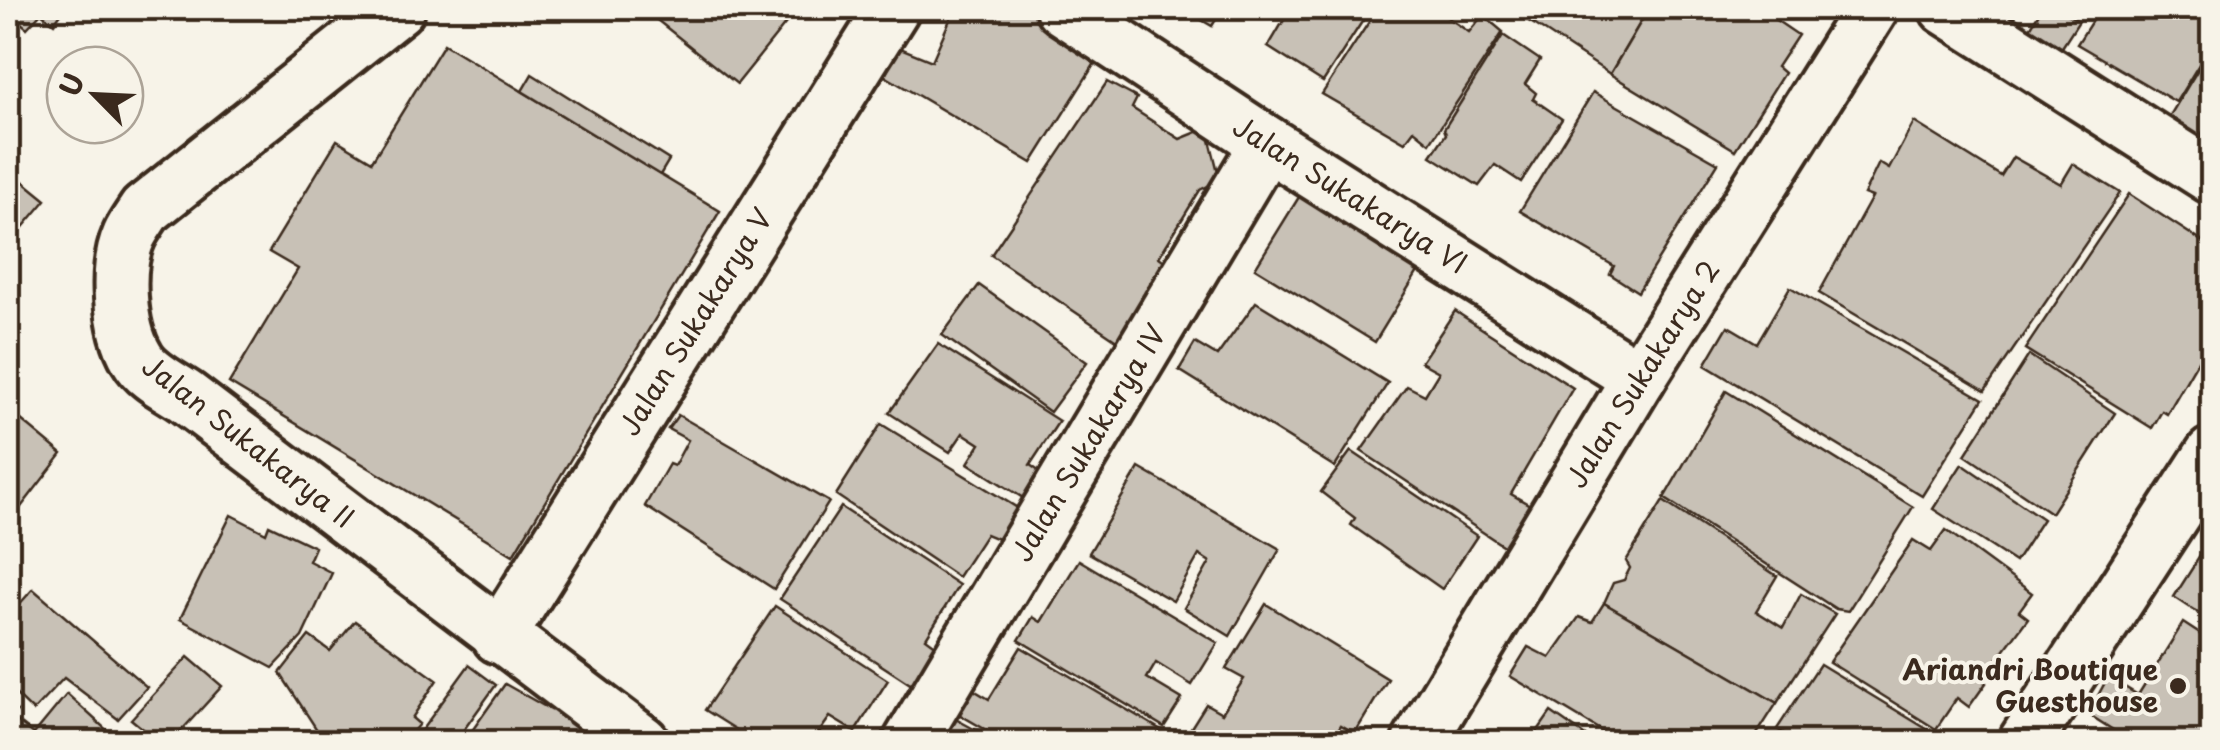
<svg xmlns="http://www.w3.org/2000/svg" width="2220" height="750" font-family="'Playpen Sans',sans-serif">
<rect width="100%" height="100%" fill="#f7f3e8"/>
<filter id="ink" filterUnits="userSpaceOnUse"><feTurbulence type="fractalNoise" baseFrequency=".01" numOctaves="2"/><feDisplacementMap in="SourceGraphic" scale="20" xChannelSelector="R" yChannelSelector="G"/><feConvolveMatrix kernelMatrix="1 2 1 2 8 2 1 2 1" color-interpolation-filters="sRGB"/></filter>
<g filter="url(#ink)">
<!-- building -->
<g fill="#c8c1b6" stroke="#3b2a1e" stroke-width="2.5">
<path d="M 8,8 L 65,8 L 54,23 L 41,13 L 27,28 L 8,12 Z"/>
<path d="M 642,8 L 798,8 L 737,84 Z"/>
<path d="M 955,8 L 1035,8 L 1104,49 L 1032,163 L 885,76 L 898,47 L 932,61 Z"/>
<path d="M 1181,8 L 1223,8 L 1212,26 Z"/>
<path d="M 1291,8 L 1371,8 L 1323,82 L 1268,47 Z"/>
<path d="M 1378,8 L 1434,8 L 1469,32 L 1483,15 L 1503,32 L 1430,143 L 1414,130 L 1405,142 L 1322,94 Z"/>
<path d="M 1504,8 L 1544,8 L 1534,24 Z"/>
<path d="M 1544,8 L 1649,8 L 1610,74 L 1534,24 Z"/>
<path d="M 1649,8 L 1758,8 L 1798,35 L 1777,67 L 1784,73 L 1735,150 L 1610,74 Z"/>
<path d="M 2042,8 L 2056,8 L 2079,21 L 2050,66 L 2018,48 Z"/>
<path d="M 2100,8 L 2212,8 L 2212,43 L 2176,102 L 2077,44 Z"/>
<path d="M 1503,35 L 1540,60 L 1525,84 L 1536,93 L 1533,99 L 1562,119 L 1521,182 L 1495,165 L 1479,186 L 1431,156 L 1446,134 L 1444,129 Z"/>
<path d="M 444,44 L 720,211 L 513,555 L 229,383 L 298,269 L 269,252 L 337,140 L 372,161 Z"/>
<path d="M 2212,46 L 2212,130 L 2206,126 L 2192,151 L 2160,132 Z"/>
<path d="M 532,74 L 669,160 L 660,175 L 522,91 Z"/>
<path d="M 1107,82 L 1137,98 L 1132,108 L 1180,139 L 1207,128 L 1220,180 L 1200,190 L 1159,257 L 1170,265 L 1121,343 L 991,255 Z"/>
<path d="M 1593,92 L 1718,163 L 1638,292 L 1610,274 L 1614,266 L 1520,211 Z"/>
<path d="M 1914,122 L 2001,176 L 2013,157 L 2061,184 L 2073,164 L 2120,193 L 1985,391 L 1819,293 L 1872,197 L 1864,194 L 1879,163 L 1889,169 Z"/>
<path d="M 8,169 L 46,200 L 8,245 Z"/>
<path d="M 1307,184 L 1427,257 L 1375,342 L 1255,268 Z"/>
<path d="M 2129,194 L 2212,248 L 2212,337 L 2167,414 L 2162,411 L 2152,428 L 2025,349 Z"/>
<path d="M 979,285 L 1087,362 L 1050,412 L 942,335 Z"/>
<path d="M 1790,287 L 1983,399 L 1922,496 L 1705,365 L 1728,326 L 1757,343 Z"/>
<path d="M 1256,302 L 1388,383 L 1335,467 L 1179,370 L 1195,343 L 1217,356 Z"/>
<path d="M 1455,311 L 1573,388 L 1511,494 L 1535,508 L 1508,549 L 1361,451 L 1407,386 L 1425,395 L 1439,372 L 1421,362 Z"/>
<path d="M 938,344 L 1059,421 L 1030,465 L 1049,478 L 1031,503 L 968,463 L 980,444 L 963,433 L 950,452 L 889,413 Z"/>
<path d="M 2029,355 L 2115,413 L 2051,513 L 1965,455 Z"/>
<path d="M 1726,391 L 1913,507 L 1848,611 L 1836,609 L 1664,498 Z"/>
<path d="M 8,409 L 62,454 L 8,524 Z"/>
<path d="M 678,415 L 829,502 L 774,589 L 645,506 L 669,464 L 674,466 L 688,440 L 668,429 Z"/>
<path d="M 881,424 L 1024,512 L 1005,542 L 986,534 L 958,577 L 836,495 Z"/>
<path d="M 1351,451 L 1477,536 L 1442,589 L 1351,525 L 1355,518 L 1321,492 Z"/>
<path d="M 1962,464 L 2043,519 L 2015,562 L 1933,509 Z"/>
<path d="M 1139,468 L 1280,549 L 1230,636 L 1184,608 L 1210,562 L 1199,555 L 1173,601 L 1089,553 Z"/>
<path d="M 1663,501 L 1777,576 L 1756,611 L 1783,628 L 1801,594 L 1835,614 L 1777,703 L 1604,603 L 1613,583 L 1624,580 L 1630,568 L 1626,561 Z"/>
<path d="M 841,507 L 959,585 L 926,638 L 945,652 L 918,689 L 780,599 Z"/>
<path d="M 231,515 L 266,533 L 269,525 L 315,547 L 309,561 L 332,573 L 302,637 L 273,668 L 180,619 Z"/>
<path d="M 1946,530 L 2032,593 L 2019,611 L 2028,618 L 1991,668 L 1985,663 L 1975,676 L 1986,683 L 1969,707 L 1957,698 L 1936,729 L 1829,662 L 1913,540 L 1931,551 Z"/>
<path d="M 2212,537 L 2212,622 L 2174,597 Z"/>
<path d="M 1079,560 L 1218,643 L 1192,685 L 1156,663 L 1147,678 L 1182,699 L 1164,727 L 1019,640 L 1033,617 L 1041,622 Z"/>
<path d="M 33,589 L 147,687 L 118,719 L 64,678 L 33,711 L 8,687 L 8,617 Z"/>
<path d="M 1604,603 L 1777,703 L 1752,742 L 1620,742 L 1510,676 L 1528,647 L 1550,658 L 1579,617 L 1592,622 Z"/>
<path d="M 1266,604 L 1388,679 L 1355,733 L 1341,725 L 1330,742 L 1182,742 L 1206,704 L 1222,713 L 1244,679 L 1226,669 Z"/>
<path d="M 775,606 L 888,680 L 855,732 L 830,717 L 812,742 L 756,742 L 705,710 Z"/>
<path d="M 355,621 L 437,680 L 412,718 L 419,724 L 404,742 L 331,742 L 317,730 L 280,673 L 309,636 L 330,651 Z"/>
<path d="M 2183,623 L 2212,642 L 2212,742 L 2132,742 L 2088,714 L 2108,677 L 2138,695 Z"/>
<path d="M 1021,647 L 1161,730 L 1153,742 L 1007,742 L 957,713 L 972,689 L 989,699 Z"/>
<path d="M 188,657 L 222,686 L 171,742 L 159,742 L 131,719 Z"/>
<path d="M 1820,664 L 1948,742 L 1798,742 L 1777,729 Z"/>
<path d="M 469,665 L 496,685 L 455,742 L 413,742 Z"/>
<path d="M 505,684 L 551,710 L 555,700 L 600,731 L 595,742 L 464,742 Z"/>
<path d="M 67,694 L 111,734 L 103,742 L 8,742 L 8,704 L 17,711 L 12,717 L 34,734 Z"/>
<path d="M 1551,712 L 1594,742 L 1530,742 Z"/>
<path d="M 950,716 L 998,742 L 941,742 L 936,740 Z"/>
</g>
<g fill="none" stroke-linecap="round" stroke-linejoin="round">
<defs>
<g id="street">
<path d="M 398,8 L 145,210 C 140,218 133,227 129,236 C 115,268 119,328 137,358 C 147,376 170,386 186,397 L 642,742"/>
<path d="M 1062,8 L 1267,143 L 1639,378"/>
<path d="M 1946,8 L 2212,177"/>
<path d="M 499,637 L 893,8"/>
<path d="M 910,742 L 1267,143"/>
<path d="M 1419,742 L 1639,378 L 1872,8"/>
<path d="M 2025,742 L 2212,454"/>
</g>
</defs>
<!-- street casing -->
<use href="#street" stroke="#3b2a1e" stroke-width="60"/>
<!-- street -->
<use href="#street" stroke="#f7f3e8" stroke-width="52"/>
</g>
</g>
<!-- markers -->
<circle fill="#3b2a1e" stroke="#f7f3e8" stroke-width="4" cx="2178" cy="686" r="10"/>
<g text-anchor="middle" stroke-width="8" stroke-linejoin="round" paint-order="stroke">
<!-- street labels -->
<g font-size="28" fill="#3b2a1e" stroke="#f7f3e8">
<text transform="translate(1350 195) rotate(32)" y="10">Jalan Sukakarya VI</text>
<text transform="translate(696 322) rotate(-58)" y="10">Jalan Sukakarya V</text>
<text transform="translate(1643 374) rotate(-58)" y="10">Jalan Sukakarya 2</text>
<text transform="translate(248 442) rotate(38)" y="10">Jalan Sukakarya II</text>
<text transform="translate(1089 443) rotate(-59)" y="10">Jalan Sukakarya IV</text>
</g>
<!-- poi labels -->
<g font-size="28" font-weight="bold" fill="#3b2a1e" stroke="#f7f3e8" text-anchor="end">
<text x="2158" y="680">Ariandri Boutique<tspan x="2158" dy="32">Guesthouse</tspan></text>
</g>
</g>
<!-- margin -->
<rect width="2220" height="750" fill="none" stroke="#f7f3e8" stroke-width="40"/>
<rect x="20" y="20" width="2180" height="710" fill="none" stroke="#3b2a1e" stroke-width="4" filter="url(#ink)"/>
<!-- north arrow -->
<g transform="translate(95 95) rotate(294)"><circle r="48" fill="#f7f3e8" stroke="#aca397" stroke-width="2.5"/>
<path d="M0-8L18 38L0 25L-18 38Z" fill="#3b2a1e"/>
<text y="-15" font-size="28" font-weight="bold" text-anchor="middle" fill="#3b2a1e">U</text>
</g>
</svg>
